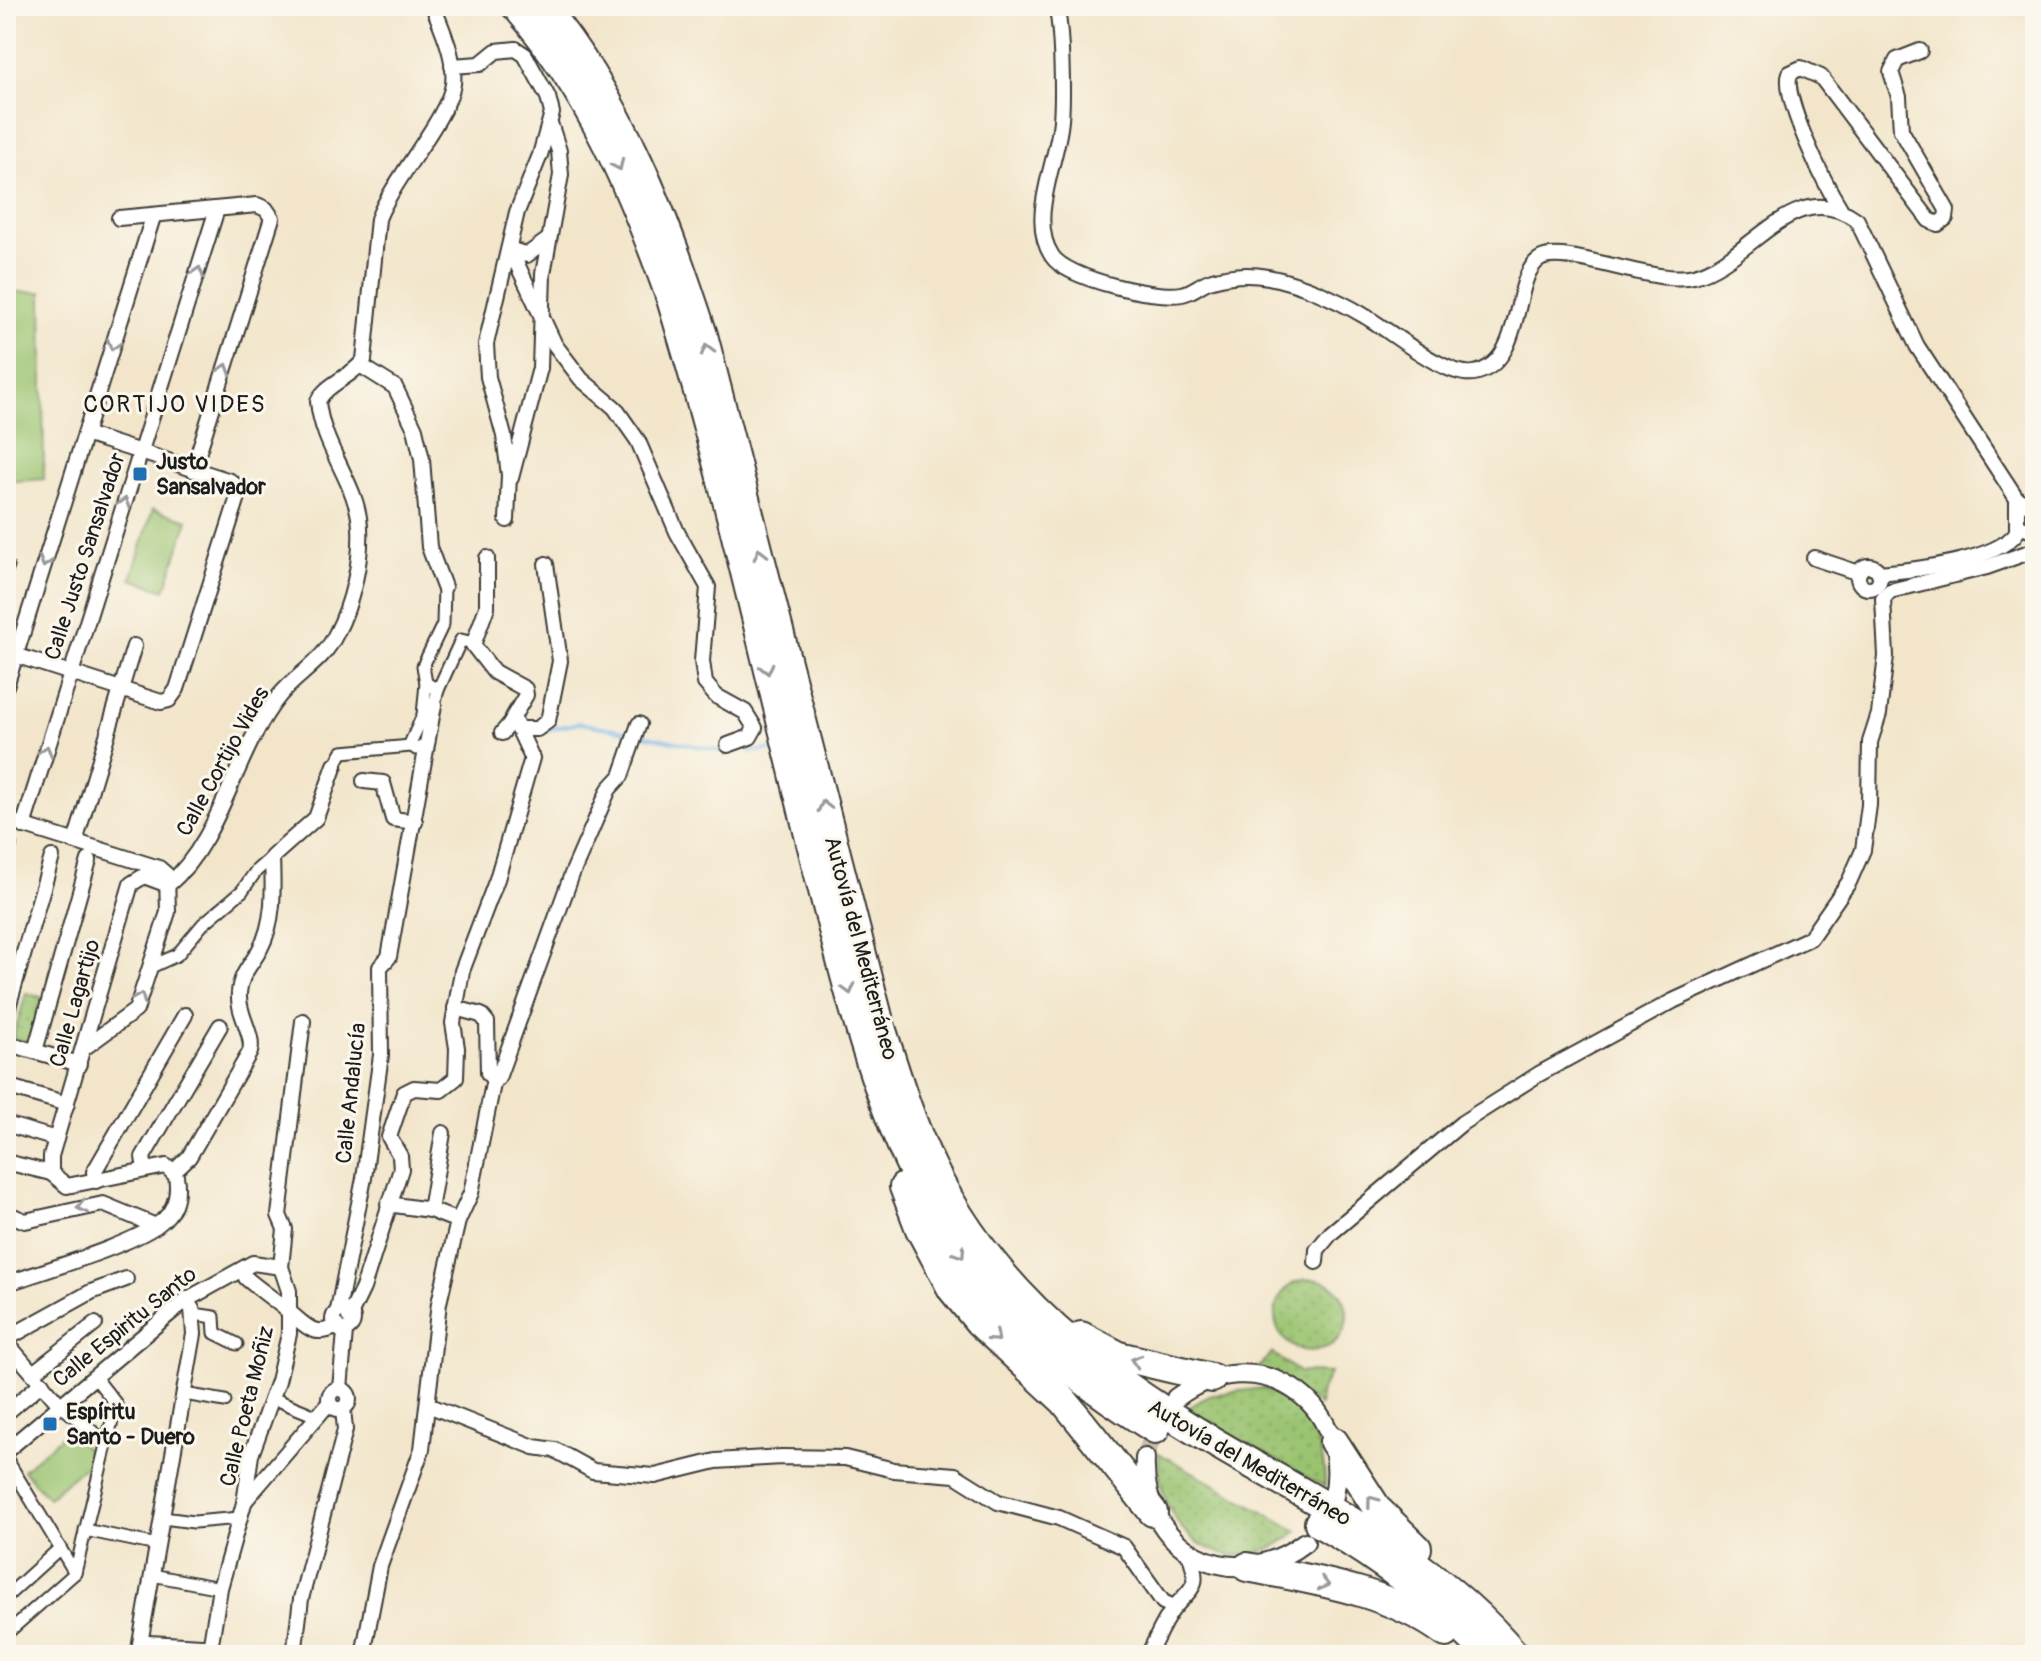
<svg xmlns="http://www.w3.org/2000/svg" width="2041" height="1661" font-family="Pangolin,sans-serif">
<defs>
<pattern id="grass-dots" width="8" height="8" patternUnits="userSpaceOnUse" patternTransform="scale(2)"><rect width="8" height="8" fill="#9ac36f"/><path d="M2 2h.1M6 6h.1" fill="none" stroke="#84a760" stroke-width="1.8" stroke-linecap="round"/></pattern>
</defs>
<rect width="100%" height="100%" fill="#fbf7ec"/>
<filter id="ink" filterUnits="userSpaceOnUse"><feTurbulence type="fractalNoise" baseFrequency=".0125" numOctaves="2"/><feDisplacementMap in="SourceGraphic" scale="16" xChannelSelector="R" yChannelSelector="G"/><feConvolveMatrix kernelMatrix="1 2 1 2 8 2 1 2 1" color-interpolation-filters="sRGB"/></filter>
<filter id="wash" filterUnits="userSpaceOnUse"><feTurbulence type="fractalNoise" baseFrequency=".006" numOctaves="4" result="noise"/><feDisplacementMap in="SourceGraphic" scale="32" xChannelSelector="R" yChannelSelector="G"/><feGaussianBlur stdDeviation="1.8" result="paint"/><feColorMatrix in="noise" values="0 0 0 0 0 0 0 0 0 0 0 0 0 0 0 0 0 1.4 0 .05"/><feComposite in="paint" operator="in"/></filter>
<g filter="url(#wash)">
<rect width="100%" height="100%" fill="#f2e5ca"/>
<!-- grass -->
<g fill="url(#grass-dots)" stroke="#5b7046" stroke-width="2">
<path d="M 26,993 L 43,998 L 27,1042 L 13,1038 Z"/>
<circle cx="1311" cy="1315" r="36"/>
<path d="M 1272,1353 L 1299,1372 L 1330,1373 L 1320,1394 L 1320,1405 L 1257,1369 Z"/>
<path d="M 1263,1388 C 1306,1408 1325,1440 1325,1487 L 1185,1409 L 1211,1395 Z"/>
<path d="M 1159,1453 L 1297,1531 C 1230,1589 1154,1535 1159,1453 Z"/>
</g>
<!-- pitch -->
<g fill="#9ac36f" stroke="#5b7046" stroke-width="2">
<path d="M 6,292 L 42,292 L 44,479 L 6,482 Z"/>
<path d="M 153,509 L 188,520 L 165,590 L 131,579 Z"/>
<path d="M 69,1430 L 94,1458 L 48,1498 L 23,1470 Z"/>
</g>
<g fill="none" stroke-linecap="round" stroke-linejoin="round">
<!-- stream -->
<g stroke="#6cb0e2" stroke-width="4">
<path d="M 546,730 L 579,723 L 631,732"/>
<path d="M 643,735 L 721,751"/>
<path d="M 750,752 L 776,749"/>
</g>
</g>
</g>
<g filter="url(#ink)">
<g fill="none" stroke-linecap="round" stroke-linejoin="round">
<!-- tertiary-tunnel -->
<path stroke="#c7bda7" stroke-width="18" stroke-dasharray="18 9" stroke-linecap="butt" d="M 1145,1458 L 1159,1418"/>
<defs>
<g id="pedestrian">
<path d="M 6,567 L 8,567"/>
<path d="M 426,683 L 423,715 L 410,744 L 416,749 L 429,742"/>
<path d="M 438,690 L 461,640 L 473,643"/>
<path d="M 434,705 L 438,690 L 426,683 L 423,666 L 443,624 L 444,587"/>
<path d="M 335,765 L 342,752 L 411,746"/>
<path d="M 151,967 L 177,955 L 203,924 L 242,891 L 256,871 L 272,857"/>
<path d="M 194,1314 L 214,1317 L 215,1333 L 237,1344"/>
<path d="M 184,1394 L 225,1401"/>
<path d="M 272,1398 L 316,1416"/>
<path d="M 60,1405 L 107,1443"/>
<path d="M 6,1458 L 75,1573"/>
<path d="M 163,1518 L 194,1522 L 240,1518"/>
<path d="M 85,1530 L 157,1545"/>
<path d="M 152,1575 L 220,1588"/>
<path d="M 6,1597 L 60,1548"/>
<path d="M 6,1634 L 75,1573 L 116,1404 L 94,1376"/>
<path d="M 140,1641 L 210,1645"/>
</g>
<g id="minor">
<path d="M 1056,6 C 1062,28 1063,96 1061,120 C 1058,161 1027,219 1052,256 C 1067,279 1155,299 1182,294 C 1192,292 1199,285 1209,281 C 1228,275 1248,273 1268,277 C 1300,283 1336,299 1363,315 C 1390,330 1445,378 1474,373 C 1526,363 1511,276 1540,259 C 1565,244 1654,286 1694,276 C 1750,262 1794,174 1857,220 L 1917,346 L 2017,499 L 2035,508"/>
<path d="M 452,66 L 480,64 L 496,51 L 516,49 L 525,55 L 548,97 L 552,113 L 540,155 L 517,212 L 486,344 L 488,377 L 504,436 L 509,475 L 507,520"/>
<path d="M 1840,208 C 1825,184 1781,97 1790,73 L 1801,68 L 1821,77 L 1929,220 L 1938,224 L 1946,218 L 1947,210 L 1901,130 L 1899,97 L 1891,72 L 1897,60 L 1920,51"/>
<path d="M 119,218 L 257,205 L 266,209 L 272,218 L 193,470"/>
<path d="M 549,239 L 527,255 L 510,249 L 555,345 L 581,379 L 615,408 L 638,441 L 677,532 L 708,587 L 702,661 L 705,683 L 716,696 L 745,712 L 755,728 L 750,737 L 728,745"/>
<path d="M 360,365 L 395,387 L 415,429 L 422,459 L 429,547 L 444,587"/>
<path d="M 511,478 L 540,368 L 543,274 L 561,175 L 559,151 L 551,126"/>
<path d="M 2017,525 L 2035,532"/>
<path d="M 1814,558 L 1859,573"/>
<circle cx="1869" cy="577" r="11"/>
<path d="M 1879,573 C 1914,570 1997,561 2017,532 L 2017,499"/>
<path d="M 15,655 L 161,702 L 169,700 L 177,689 L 238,497 L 236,486 L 230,481 L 85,434"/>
<path d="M 6,686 L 153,217"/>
<path d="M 520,729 L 537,729 L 548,721 L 560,661 L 546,564"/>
<path d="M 502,733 L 513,720"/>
<path d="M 364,781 L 383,783 L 393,819 L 415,822"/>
<path d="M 6,820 L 159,868 L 167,875 L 168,912 L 136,1010 L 84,1048"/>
<path d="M 23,826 L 217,209"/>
<path d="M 75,842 L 134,646"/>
<path d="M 6,855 L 9,845"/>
<path d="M 168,885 C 223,838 234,752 279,696 C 298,673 323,662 336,634 C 352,604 362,561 360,527 C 358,484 322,448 318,401 C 327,383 352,377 364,360 L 378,219 C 392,181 449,116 453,84 C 456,58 442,29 433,6"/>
<path d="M 455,1008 L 481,1015 L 487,1022 L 488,1073 L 492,1078 L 498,1078 L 572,874 L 609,789 L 621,776 L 639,724"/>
<path d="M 6,1014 L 52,857"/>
<path d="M 6,1043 L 79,1064"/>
<path d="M 35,1051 L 89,860"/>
<path d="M 6,1086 L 67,1104"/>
<path d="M 6,1124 L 56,1139"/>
<path d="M 6,1162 L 51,1173"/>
<path d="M 145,1169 L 143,1157 L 220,1026"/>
<path d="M 173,1172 L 189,1157 L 250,1052 C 255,1035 237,1014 239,993 C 240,974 252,964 260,949 C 275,921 273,888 272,857 L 316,818 L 335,765"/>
<path d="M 51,1173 L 51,1156 L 131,884 L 144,876 L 168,885"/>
<path d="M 96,1181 L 94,1172 L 185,1015"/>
<path d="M 388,1204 L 430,1210 L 458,1221"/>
<path d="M 430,1210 L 443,1133"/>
<path d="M 6,1213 L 25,1221 L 103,1204 L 156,1226"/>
<path d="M 1316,1262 L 1317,1250 L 1331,1233 L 1462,1123 L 1539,1074 L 1673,1001 L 1810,938 L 1849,882 L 1863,850 L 1869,805 L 1870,742 L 1879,714 L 1886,656 L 1883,599 L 1890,591 L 1987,567 L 2035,550"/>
<path d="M 246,1278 C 260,1290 275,1300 288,1311 C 306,1325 313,1339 337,1326"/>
<path d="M 6,1284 C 42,1271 137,1244 162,1221 C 176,1209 179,1193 176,1176 L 166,1166 L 67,1186 L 51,1173"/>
<path d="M 338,1310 L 364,1178 L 381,1055 L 380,967 L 389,957 L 434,705"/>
<circle cx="343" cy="1320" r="10"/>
<path d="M 349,1317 L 363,1288 L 401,1169 L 400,1156 L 389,1137 L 404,1093 L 414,1088 L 441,1090 L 456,1078 L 457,1048 L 453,1023 L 462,971 L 497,879 L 532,758 L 513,717 L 526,695 L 525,689 L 494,672 L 473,645 L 487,607 L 487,558"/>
<path d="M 6,1339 L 91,1292 L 126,1279"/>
<path d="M 6,1342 L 60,1405"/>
<path d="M 33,1373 L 95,1324"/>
<circle cx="339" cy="1399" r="10"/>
<path d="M 340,1389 L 345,1332"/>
<path d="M 428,1405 L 534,1447 L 555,1450 L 593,1471 L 655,1476 L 716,1461 L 782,1457 L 845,1458 L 894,1470 L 955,1475 L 998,1502 L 1059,1518 L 1124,1547 L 1163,1602 L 1174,1607"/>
<path d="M 6,1413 L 42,1383"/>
<path d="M 6,1451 L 186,1300 L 253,1263 L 281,1267"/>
<path d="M 244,1502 L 329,1403"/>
<path d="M 138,1655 L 194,1334 L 192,1309 L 186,1300"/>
<path d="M 209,1655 L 220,1588 L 244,1503 L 251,1455 L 278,1381 L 289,1334 L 289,1291 L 281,1267 L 285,1229 L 279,1215 L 303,1021"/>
<path d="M 294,1655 L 301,1599 L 345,1430 L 343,1408"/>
<path d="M 363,1655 L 380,1566 L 422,1449 L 439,1303 L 458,1221 L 471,1193 L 494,1079"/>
<path d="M 1148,1655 C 1156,1640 1163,1622 1173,1609 C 1193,1585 1201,1589 1189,1552"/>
</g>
<g id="tertiary">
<path d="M 1176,1398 C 1255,1338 1353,1399 1334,1496"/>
<path d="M 1145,1458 C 1140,1549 1232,1599 1305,1542"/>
</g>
<g id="motorway">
<path d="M 516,6 C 591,92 633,192 671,299 C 727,482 768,672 815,859 C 849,991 879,1130 955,1246 C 1005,1323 1077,1381 1155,1429"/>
<path d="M 542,6 C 622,102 665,217 703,335 L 879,1021 C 895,1071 910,1122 933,1169 C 1003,1313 1132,1397 1268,1473 C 1358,1524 1448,1575 1515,1655"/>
<path d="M 904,1187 L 920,1229 L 952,1289 L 979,1322 L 1064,1401 L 1153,1512"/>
<path d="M 1081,1336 L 1119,1356 L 1212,1378"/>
<path d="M 1334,1442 L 1378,1510 L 1417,1548"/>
<path d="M 1319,1523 C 1381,1559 1440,1603 1488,1655"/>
<path d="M 1247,1567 C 1314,1580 1390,1591 1446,1633"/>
</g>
</defs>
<!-- pedestrian casing -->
<use href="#pedestrian" stroke="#3c3a36" stroke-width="15"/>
<!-- minor casing -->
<use href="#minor" stroke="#3c3a36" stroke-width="18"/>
<!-- tertiary casing -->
<use href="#tertiary" stroke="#3c3a36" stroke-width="22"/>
<!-- motorway casing -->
<use href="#motorway" stroke="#3c3a36" stroke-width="32"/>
<!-- pedestrian -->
<use href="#pedestrian" stroke="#fff" stroke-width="11"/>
<!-- minor -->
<use href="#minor" stroke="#fff" stroke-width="14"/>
<!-- tertiary -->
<use href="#tertiary" stroke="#fff" stroke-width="18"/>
<!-- motorway -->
<use href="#motorway" stroke="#fff" stroke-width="28"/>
</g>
<!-- one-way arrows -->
<defs><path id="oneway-chevron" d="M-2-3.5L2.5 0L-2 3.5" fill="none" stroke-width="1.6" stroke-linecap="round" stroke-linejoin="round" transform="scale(2)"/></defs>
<g stroke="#999">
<use href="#oneway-chevron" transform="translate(618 165) rotate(65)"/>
<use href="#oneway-chevron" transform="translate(198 272) rotate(-73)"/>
<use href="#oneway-chevron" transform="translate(113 345) rotate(107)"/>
<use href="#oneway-chevron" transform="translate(707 350) rotate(-105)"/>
<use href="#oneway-chevron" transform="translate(225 369) rotate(-72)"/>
<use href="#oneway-chevron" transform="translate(124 503) rotate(-72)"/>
<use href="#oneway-chevron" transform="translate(760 554) rotate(-104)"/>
<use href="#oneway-chevron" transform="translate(45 562) rotate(107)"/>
<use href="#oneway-chevron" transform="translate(767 669) rotate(76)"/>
<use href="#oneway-chevron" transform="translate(46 751) rotate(-73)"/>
<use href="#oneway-chevron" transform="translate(824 806) rotate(-104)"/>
<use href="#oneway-chevron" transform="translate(849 989) rotate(75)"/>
<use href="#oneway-chevron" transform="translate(140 998) rotate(-68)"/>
<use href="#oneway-chevron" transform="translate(82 1207) rotate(167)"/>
<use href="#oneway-chevron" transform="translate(960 1253) rotate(56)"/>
<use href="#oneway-chevron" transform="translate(995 1337) rotate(42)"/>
<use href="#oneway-chevron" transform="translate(1136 1361) rotate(-163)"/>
<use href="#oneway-chevron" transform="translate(1372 1501) rotate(-127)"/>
<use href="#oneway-chevron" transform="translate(1324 1584) rotate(14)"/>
</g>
</g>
<!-- markers -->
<g fill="#1f6fb2" stroke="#fbf7ec" stroke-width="3">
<rect x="132" y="466" width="16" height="16" rx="4"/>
<rect x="42" y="1416" width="16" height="16" rx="4"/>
</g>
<g text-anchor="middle" stroke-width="6" stroke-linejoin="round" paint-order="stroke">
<!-- poi labels -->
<g font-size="22" font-weight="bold" fill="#1c1c1c" stroke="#fbf7ec" text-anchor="start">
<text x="156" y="469">Justo<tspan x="156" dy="25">Sansalvador</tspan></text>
<text x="66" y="1419">Espíritu<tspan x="66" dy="25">Santo - Duero</tspan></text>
</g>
<!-- street labels -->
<g font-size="22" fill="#1c1c1c" stroke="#fbf7ec">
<text transform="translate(84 556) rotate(-72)" y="8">Calle Justo Sansalvador</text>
<text transform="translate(222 761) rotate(-61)" y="8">Calle Cortijo Vides</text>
<text transform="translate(862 948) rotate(75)" y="8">Autovía del Mediterráneo</text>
<text transform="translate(74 1003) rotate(-74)" y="8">Calle Lagartijo</text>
<text transform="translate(350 1093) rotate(-84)" y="8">Calle Andalucía</text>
<text transform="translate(124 1326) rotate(-39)" y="8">Calle Espiritu Santo</text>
<text transform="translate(246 1406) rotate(-76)" y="8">Calle Poeta Moñiz</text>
<text transform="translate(1250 1462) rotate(30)" y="8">Autovía del Mediterráneo</text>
</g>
<!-- neighbourhood labels -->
<g font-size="24" letter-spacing="2" fill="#1c1c1c" stroke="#fbf7ec">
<text x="175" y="412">CORTIJO VIDES</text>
</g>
</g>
<!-- margin -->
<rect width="2041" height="1661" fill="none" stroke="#fbf7ec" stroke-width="32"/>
</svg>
